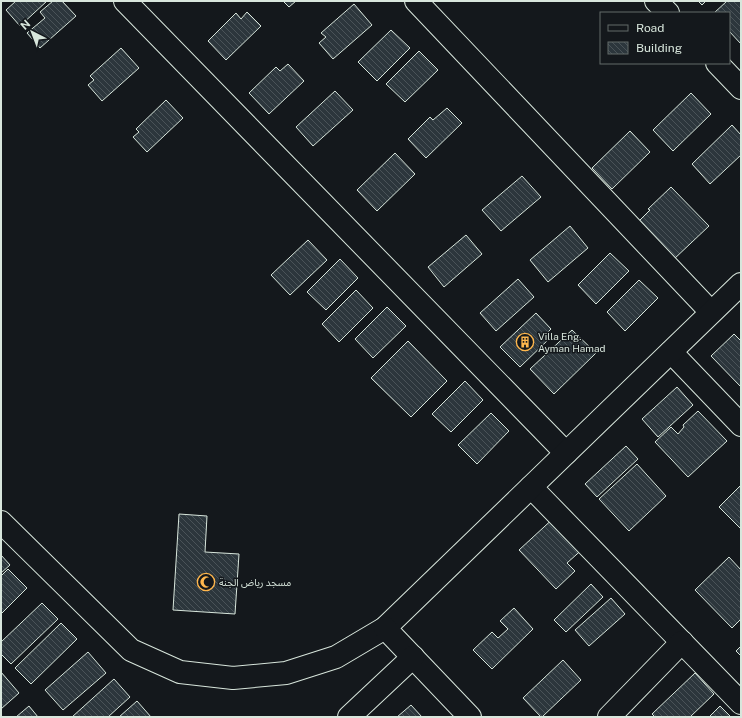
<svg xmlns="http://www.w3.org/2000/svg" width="742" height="718" font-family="'Public Sans','Noto Sans Arabic',sans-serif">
<defs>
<pattern id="building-back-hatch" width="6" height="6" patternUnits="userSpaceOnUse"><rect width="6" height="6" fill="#2c363c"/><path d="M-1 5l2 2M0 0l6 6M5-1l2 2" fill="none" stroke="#4a5358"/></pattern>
</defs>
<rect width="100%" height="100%" fill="#14181c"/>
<!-- building -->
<g fill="url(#building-back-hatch)" stroke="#d8e6dc">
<path d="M 16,1 L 47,1 L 20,26 L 6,10 Z"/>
<path d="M 53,1 L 62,1 L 76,16 L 40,48 L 27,33 L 45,18 L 40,12 Z"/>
<path d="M 283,1 L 296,1 L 289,7 Z"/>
<path d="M 698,1 L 706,1 L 702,5 Z"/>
<path d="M 727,1 L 741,1 L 741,44 L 729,31 L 729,13 L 714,13 Z"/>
<path d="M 354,4 L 372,25 L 333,59 L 319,43 L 326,37 L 321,33 Z"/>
<path d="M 247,12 L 261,26 L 226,60 L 208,41 L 236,13 L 241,19 Z"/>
<path d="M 391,30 L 410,48 L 377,81 L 358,62 Z"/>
<path d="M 121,48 L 139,68 L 102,101 L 88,85 L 94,80 L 90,76 Z"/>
<path d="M 419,51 L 438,70 L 405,102 L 386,84 Z"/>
<path d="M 288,64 L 304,81 L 269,114 L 249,93 L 276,67 L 280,71 Z"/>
<path d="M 335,91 L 353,110 L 313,146 L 296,127 Z"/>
<path d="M 691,93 L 711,114 L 673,151 L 653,130 Z"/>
<path d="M 166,100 L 183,118 L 147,152 L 133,137 L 139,132 L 136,129 Z"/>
<path d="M 447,108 L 462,123 L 426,158 L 408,139 L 430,117 L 433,120 Z"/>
<path d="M 732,125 L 741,135 L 741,155 L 710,184 L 692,164 Z"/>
<path d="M 630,131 L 650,152 L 612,189 L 592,168 Z"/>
<path d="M 395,153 L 415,174 L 377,211 L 357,190 Z"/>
<path d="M 522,176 L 541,197 L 501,231 L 482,210 Z"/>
<path d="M 671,187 L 709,226 L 673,260 L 637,223 L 650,210 L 648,209 Z"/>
<path d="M 570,226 L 588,248 L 548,282 L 530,260 Z"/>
<path d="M 466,235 L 482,254 L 444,287 L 428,267 Z"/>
<path d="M 308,240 L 327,260 L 290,295 L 271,275 Z"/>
<path d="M 610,253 L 629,271 L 596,304 L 578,285 Z"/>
<path d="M 340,259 L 358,278 L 326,310 L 307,292 Z"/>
<path d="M 518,279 L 534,297 L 496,331 L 480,313 Z"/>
<path d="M 639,280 L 658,298 L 625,331 L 607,312 Z"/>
<path d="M 356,290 L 373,308 L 339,342 L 322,324 Z"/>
<path d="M 387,307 L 406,326 L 373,358 L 355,339 Z"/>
<path d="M 536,313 L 551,329 L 546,334 L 550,338 L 520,367 L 500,347 Z"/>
<path d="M 572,330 L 596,353 L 554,394 L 530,369 Z"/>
<path d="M 734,334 L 741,341 L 741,387 L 711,356 Z"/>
<path d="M 408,341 L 447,381 L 411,417 L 371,378 Z"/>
<path d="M 465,381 L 483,400 L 451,432 L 432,414 Z"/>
<path d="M 677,387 L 693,405 L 658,437 L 642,419 Z"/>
<path d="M 698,411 L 727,441 L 688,477 L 655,442 L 671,427 L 678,434 L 684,427 L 683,425 Z"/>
<path d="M 491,413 L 509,431 L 477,464 L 458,445 Z"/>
<path d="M 626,446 L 638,459 L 597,497 L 585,484 Z"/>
<path d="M 637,464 L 666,496 L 629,531 L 599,499 Z"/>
<path d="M 741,485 L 741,527 L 740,528 L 719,507 Z"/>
<path d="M 179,514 L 207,516 L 205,552 L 239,554 L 235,614 L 173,610 Z"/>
<path d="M 557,515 L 586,546 L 567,563 L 575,571 L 556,589 L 519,550 Z"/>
<path d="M 1,555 L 10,565 L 1,573 Z"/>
<path d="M 729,557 L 741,570 L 741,619 L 732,628 L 695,590 Z"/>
<path d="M 8,569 L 27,588 L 1,614 L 1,576 Z"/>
<path d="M 591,584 L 603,597 L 566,632 L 554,620 Z"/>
<path d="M 611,598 L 625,614 L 589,646 L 575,630 Z"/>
<path d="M 42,603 L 58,619 L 11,664 L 1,654 L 1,642 Z"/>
<path d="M 514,608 L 533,629 L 492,669 L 473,650 L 492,632 L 498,638 L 508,629 L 500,621 Z"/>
<path d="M 61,623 L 77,639 L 31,684 L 15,668 Z"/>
<path d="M 741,646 L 741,656 L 736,651 Z"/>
<path d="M 88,652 L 106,673 L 63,710 L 45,690 Z"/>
<path d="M 563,660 L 581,680 L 542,717 L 541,717 L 523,698 Z"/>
<path d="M 1,672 L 19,693 L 1,709 Z"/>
<path d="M 695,673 L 714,694 L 690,717 L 655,717 L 652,714 Z"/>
<path d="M 114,679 L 130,697 L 108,717 L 72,717 Z"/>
<path d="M 137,701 L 151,717 L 119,717 Z"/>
<path d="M 411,705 L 422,717 L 397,717 Z"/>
<path d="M 29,706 L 38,717 L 16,717 Z"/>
<path d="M 720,706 L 731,717 L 709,717 Z"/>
</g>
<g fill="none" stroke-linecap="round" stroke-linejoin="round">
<defs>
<g id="minor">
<path d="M 125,1 L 566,453"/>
<path d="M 416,1 L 711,312"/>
<path d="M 656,1 L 668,13"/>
<path d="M 717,63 L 741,88"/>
<path d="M 671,352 L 741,425"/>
<path d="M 531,487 L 741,703"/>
<path d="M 1,522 L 131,650 L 180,672 L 233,678 L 286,673 L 336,657 L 385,628 L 741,284"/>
<path d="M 385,628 L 470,717"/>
<path d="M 349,717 L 413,657"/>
<path d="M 609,717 L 682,642"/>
</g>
</defs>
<!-- minor casing -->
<use href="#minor" stroke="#d8e6dc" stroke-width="24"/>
<!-- minor -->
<use href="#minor" stroke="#14181c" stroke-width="22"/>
</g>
<!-- icons -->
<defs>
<symbol id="building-ring" viewBox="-11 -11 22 22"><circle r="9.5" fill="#14181c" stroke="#ffb74d" stroke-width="1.5"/><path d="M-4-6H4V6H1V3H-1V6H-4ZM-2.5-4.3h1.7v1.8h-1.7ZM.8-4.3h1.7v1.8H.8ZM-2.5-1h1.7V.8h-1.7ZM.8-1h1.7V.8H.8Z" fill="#ffb74d"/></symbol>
<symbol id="mosque-ring" viewBox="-11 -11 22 22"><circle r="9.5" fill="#14181c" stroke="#ffb74d" stroke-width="1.5"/><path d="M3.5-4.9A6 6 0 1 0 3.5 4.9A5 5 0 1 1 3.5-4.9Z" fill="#ffb74d"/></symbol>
</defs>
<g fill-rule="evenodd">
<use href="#building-ring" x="515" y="332" width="20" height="20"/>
<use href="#mosque-ring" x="196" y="572" width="20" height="20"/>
</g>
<g text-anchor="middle" stroke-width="3" stroke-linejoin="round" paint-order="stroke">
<!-- poi labels -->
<g font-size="10" fill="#d8e6dc" stroke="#14181c" text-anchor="start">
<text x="538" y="340">Villa Eng.<tspan x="538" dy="12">Ayman Hamad</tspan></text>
<text x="219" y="586">مسجد رياض الجنة</text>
</g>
</g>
<!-- border -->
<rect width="742" height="718" fill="none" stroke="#d8e6dc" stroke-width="4"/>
<!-- legend -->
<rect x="600" y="12" width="130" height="52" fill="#14181c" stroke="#626a69"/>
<rect x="608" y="25" width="20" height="6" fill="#14181c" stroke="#626a69"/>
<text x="636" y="32" font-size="12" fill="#d8e6dc">Road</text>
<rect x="608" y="42" width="20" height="12" fill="url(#building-back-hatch)" stroke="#626a69"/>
<text x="636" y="52" font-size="12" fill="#d8e6dc">Building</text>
<!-- north arrow -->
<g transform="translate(32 32) rotate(318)" stroke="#14181c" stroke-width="3" paint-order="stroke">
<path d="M0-3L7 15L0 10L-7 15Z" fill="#d8e6dc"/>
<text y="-6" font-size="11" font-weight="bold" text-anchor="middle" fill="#d8e6dc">N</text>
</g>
</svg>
